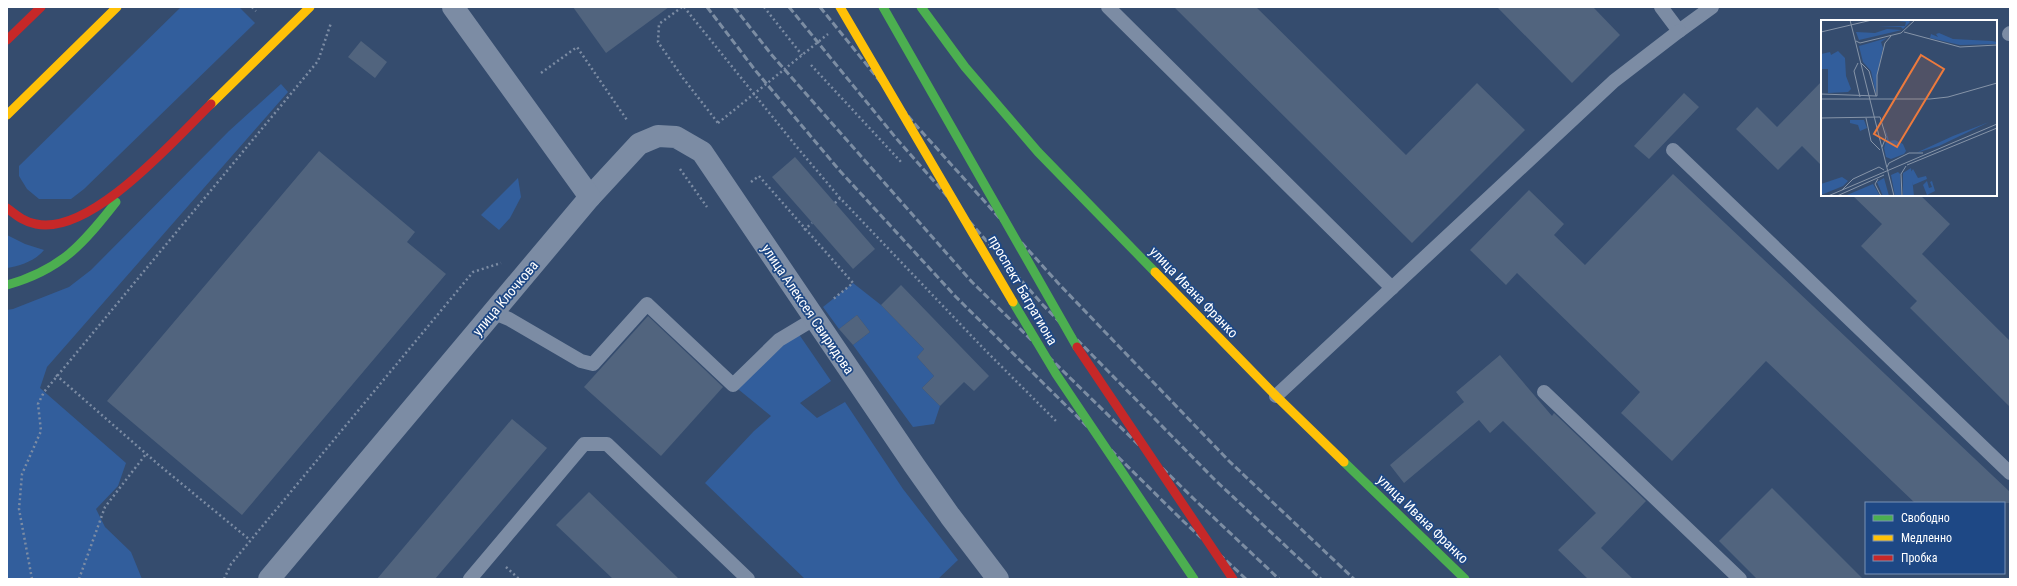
<svg xmlns="http://www.w3.org/2000/svg" width="2017" height="586" font-family="'Roboto Condensed',sans-serif">
<rect width="100%" height="100%" fill="#354c6e"/>
<!-- green -->
<g fill="#325e9c">
<path d="M 181,7 L 239,7 L 255,23 L 84,189 L 71,199 L 39,199 L 27,189 L 19,176 L 19,166 Z"/>
<path d="M 281,84 L 288,92 L 47,367 L 40,388 L 126,463 L 118,486 L 96,509 L 105,527 L 131,552 L 142,579 L 7,579 L 7,310 L 13,309 L 69,287 L 91,270 L 229,131 Z"/>
<path d="M 518,178 L 521,197 L 510,218 L 499,230 L 481,215 Z"/>
<path d="M 7,235 L 25,244 L 44,250 C 35,261 20,266 7,268 Z"/>
<path d="M 853,283 L 881,305 L 924,349 L 917,357 L 934,376 L 922,388 L 940,406 L 934,424 L 913,427 L 853,345 L 870,332 L 857,315 L 839,329 L 823,307 Z"/>
<path d="M 796,330 L 831,381 L 800,403 L 817,418 L 845,402 L 903,489 L 958,560 L 938,579 L 805,579 L 705,483 L 754,431 L 771,416 L 733,385 Z"/>
</g>
<!-- building -->
<g fill="#51647e">
<path d="M 573,7 L 669,7 L 606,53 Z"/>
<path d="M 1174,7 L 1256,7 L 1406,155 L 1477,83 L 1525,130 L 1412,243 Z"/>
<path d="M 1497,7 L 1593,7 L 1620,35 L 1572,83 Z"/>
<path d="M 361,41 L 387,62 L 375,78 L 348,57 Z"/>
<path d="M 1822,81 L 1822,166 L 1802,146 L 1778,170 L 1736,129 L 1757,107 L 1777,127 Z"/>
<path d="M 1684,93 L 1699,107 L 1649,159 L 1634,146 Z"/>
<path d="M 319,151 L 415,232 L 407,242 L 446,274 L 242,515 L 107,401 Z"/>
<path d="M 795,157 L 875,249 L 853,269 L 772,177 Z"/>
<path d="M 1673,174 L 2010,492 L 2010,503 L 1915,503 L 1766,361 L 1672,461 L 1621,413 L 1640,392 L 1517,273 L 1506,285 L 1470,250 L 1529,190 L 1564,224 L 1554,235 L 1585,265 Z"/>
<path d="M 1852,195 L 1920,195 L 1950,224 L 1922,254 L 2010,341 L 2010,407 L 1910,308 L 1917,301 L 1861,246 L 1882,224 Z"/>
<path d="M 901,285 L 989,376 L 974,391 L 964,382 L 940,406 L 922,388 L 934,376 L 917,357 L 924,349 L 881,305 Z"/>
<path d="M 857,315 L 870,332 L 853,345 L 839,329 Z"/>
<path d="M 648,316 L 723,387 L 661,456 L 584,387 Z"/>
<path d="M 1500,355 L 1552,416 L 1554,413 L 1646,501 L 1601,548 L 1633,579 L 1588,579 L 1558,550 L 1596,513 L 1503,421 L 1490,433 L 1479,420 L 1404,483 L 1390,465 L 1464,402 L 1456,392 Z"/>
<path d="M 512,419 L 547,448 L 435,579 L 377,579 Z"/>
<path d="M 1772,488 L 1863,579 L 1757,579 L 1719,541 Z"/>
<path d="M 589,492 L 679,579 L 613,579 L 556,525 Z"/>
</g>
<g fill="none" stroke-linecap="round" stroke-linejoin="round">
<!-- path -->
<g stroke="#7c8ca4" stroke-width="2.5" stroke-dasharray="2 3" stroke-linecap="butt">
<path d="M 252,7 L 256,11"/>
<path d="M 682,7 L 659,24 L 658,42 L 683,78 L 718,123"/>
<path d="M 684,7 L 796,146 L 840,198 L 984,349 L 1056,421"/>
<path d="M 764,7 L 802,55"/>
<path d="M 811,65 L 902,163"/>
<path d="M 541,73 L 577,47 L 627,120"/>
<path d="M 680,169 L 707,207"/>
<path d="M 751,182 L 759,176 L 853,283 L 832,300"/>
<path d="M 835,203 L 840,198"/>
<path d="M 804,230 L 812,223"/>
<path d="M 56,375 L 159,465 L 250,540"/>
<path d="M 506,567 L 519,579"/>
<path d="M 32,579 L 19,509 L 22,474 L 41,431 L 38,404 L 44,392 L 318,61 L 331,23"/>
<path d="M 79,579 L 105,507 L 146,454"/>
<path d="M 224,579 L 231,564 L 473,272 L 501,263"/>
</g>
<!-- lane -->
<g stroke="#7c8ca4" stroke-width="14">
<path d="M 1108,7 L 1392,288"/>
<path d="M 1661,7 L 1679,31 L 1712,7"/>
<path d="M 2009,34 L 2010,33"/>
<path d="M 1673,150 L 2010,473"/>
<path d="M 492,312 L 509,319 L 581,361 L 593,364 L 647,304 L 733,385 L 779,340 L 814,319"/>
<path d="M 1544,392 L 1740,579"/>
<path d="M 1276,396 L 1614,81 L 1679,31"/>
<path d="M 470,579 L 584,444 L 607,444 L 748,579"/>
</g>
<!-- street -->
<g stroke="#7c8ca4" stroke-width="22">
<path d="M 590,197 L 639,144 L 658,136 L 676,137 L 702,152 L 914,465 L 950,516 L 998,579"/>
<path d="M 269,579 L 590,197 L 453,7"/>
</g>
<!-- fast -->
<g stroke="#4caf50" stroke-width="9">
<path d="M 921,7 L 965,67 L 1038,152 L 1155,272"/>
<path d="M 7,285 C 61,270 83,244 116,202"/>
<path d="M 1344,462 L 1465,579"/>
</g>
<!-- slow -->
<g stroke="#ffc107" stroke-width="9">
<path d="M 211,104 L 310,7"/>
<path d="M 7,115 L 117,7"/>
<path d="M 1155,272 L 1276,396 L 1344,462"/>
</g>
<!-- jam -->
<g stroke="#c62828" stroke-width="9">
<path d="M 7,40 L 41,7"/>
<path d="M 7,208 C 16,215 24,222 36,224 C 91,236 175,139 211,104"/>
</g>
<!-- rail -->
<g stroke="#7c8da3" stroke-width="3" stroke-dasharray="7 3" stroke-linecap="butt">
<path d="M 707,7 L 755,70 L 840,171 L 956,297 L 1182,520 L 1246,579"/>
<path d="M 734,7 L 771,54 L 972,282 L 1195,500 L 1279,579"/>
<path d="M 789,7 L 896,138 L 1042,304 L 1214,479 L 1321,579"/>
<path d="M 820,7 L 913,122 L 1058,283 L 1229,461 L 1354,579"/>
</g>
<!-- path-bridge -->
<path stroke="#7c8ca4" stroke-width="2.5" stroke-dasharray="2 3" stroke-linecap="butt" d="M 718,123 L 828,34"/>
<!-- fast-bridge -->
<g stroke="#4caf50" stroke-width="9">
<path d="M 883,7 L 1077,347"/>
<path d="M 1013,302 L 1056,374 L 1194,579"/>
</g>
<!-- slow-bridge -->
<path stroke="#ffc107" stroke-width="9" d="M 840,7 L 1013,302"/>
<!-- jam-bridge -->
<path stroke="#c62828" stroke-width="9" d="M 1077,347 L 1233,579"/>
</g>
<g text-anchor="middle" stroke-width="3.5" stroke-linejoin="round" paint-order="stroke">
<!-- street labels -->
<g font-size="14" fill="#fff" stroke="#1e4885">
<text transform="translate(1023 290) rotate(60)" y="5">проспект Багратиона</text>
<text transform="translate(1194 292) rotate(46)" y="5">улица Ивана Франко</text>
<text transform="translate(505 298) rotate(-50)" y="5">улица Клочкова</text>
<text transform="translate(808 309) rotate(56)" y="5">улица Алексея Свиридова</text>
<text transform="translate(1423 519) rotate(44)" y="5">улица Ивана Франко</text>
</g>
</g>
<!-- overview -->
<g transform="translate(1821 20)">
<rect width="176" height="176" fill="#354c6e"/>
<path d="M 69,0 L 87,0 L 89,2 L 82,9 L 80,7 L 57,6 L 84,6 L 85,2 ZM 66,9 L 81,10 L 38,20 L 35,12 L 54,13 ZM 118,13 L 132,19 L 171,21 L 176,22 L 176,24 L 139,25 L 109,18 L 110,14 L 117,17 L 115,14 ZM 66,18 L 60,22 L 62,28 L 56,55 L 55,74 L 50,51 L 42,42 L 38,26 ZM 17,31 L 24,38 L 25,56 L 30,69 L 27,72 L 7,73 L 7,49 L 0,49 L 0,34 L 9,32 L 10,35 ZM 29,100 L 43,100 L 46,108 L 39,111 L 37,105 L 29,103 ZM 168,102 L 118,126 L 95,133 L 132,116 ZM 63,105 L 68,121 L 74,120 L 82,124 L 85,131 L 83,134 L 70,139 L 65,137 L 63,128 L 66,118 ZM 90,148 L 93,176 L 82,176 L 82,153 ZM 92,149 L 97,158 L 105,156 L 106,159 L 92,165 L 90,152 ZM 77,152 L 79,154 L 80,176 L 74,176 L 70,155 ZM 21,157 L 27,161 L 22,166 L 0,175 L 0,164 ZM 63,158 L 68,176 L 62,176 L 56,162 ZM 106,161 L 108,168 L 111,167 L 109,162 L 111,161 L 114,171 L 106,175 L 102,165 ZM 52,164 L 59,176 L 27,176 L 26,175 Z" fill="#325e9c"/>
<path fill="none" stroke="#8694a8" stroke-width="1" d="M 29,0 L 73,176M 0,12 L 51,0M 83,12 L 139,27 L 176,25M 35,21 L 39,23 L 80,13 L 94,0M 37,43 L 33,51 L 39,77M 40,43 L 48,51 L 55,76M 0,74 L 56,76 L 56,55 L 64,23 L 70,16M 0,79 L 109,79 L 127,77 L 176,63M 0,98 L 59,97 L 65,117 L 61,127M 45,98 L 50,121 L 59,130M 86,145 L 176,108M 66,147 L 68,143 L 88,133 L 102,133M 57,159 L 54,164 L 60,176M 21,170 L 32,159 L 58,147 L 63,150M 7,176 L 176,104M 16,176 L 63,155M 81,176 L 80,154 L 85,146"/>
<path fill="#ed7a3d" fill-opacity="0.15" stroke="#ed7a3d" stroke-width="2" d="M 100,35 L 123,49 L 76,127 L 53,114 Z"/>
<rect width="176" height="176" fill="none" stroke="#fff" stroke-width="2"/>
</g>
<!-- border -->
<rect width="2017" height="586" fill="none" stroke="#ffffff" stroke-width="16"/>
<!-- legend -->
<rect x="1865" y="502" width="140" height="72" fill="#1e4885" stroke="#7891b6"/>
<rect x="1873" y="515" width="20" height="6" fill="#4caf50" stroke="#7891b6"/>
<text x="1901" y="522" font-size="12" fill="#ffffff">Свободно</text>
<rect x="1873" y="535" width="20" height="6" fill="#ffc107" stroke="#7891b6"/>
<text x="1901" y="542" font-size="12" fill="#ffffff">Медленно</text>
<rect x="1873" y="555" width="20" height="6" fill="#c62828" stroke="#7891b6"/>
<text x="1901" y="562" font-size="12" fill="#ffffff">Пробка</text>
</svg>
